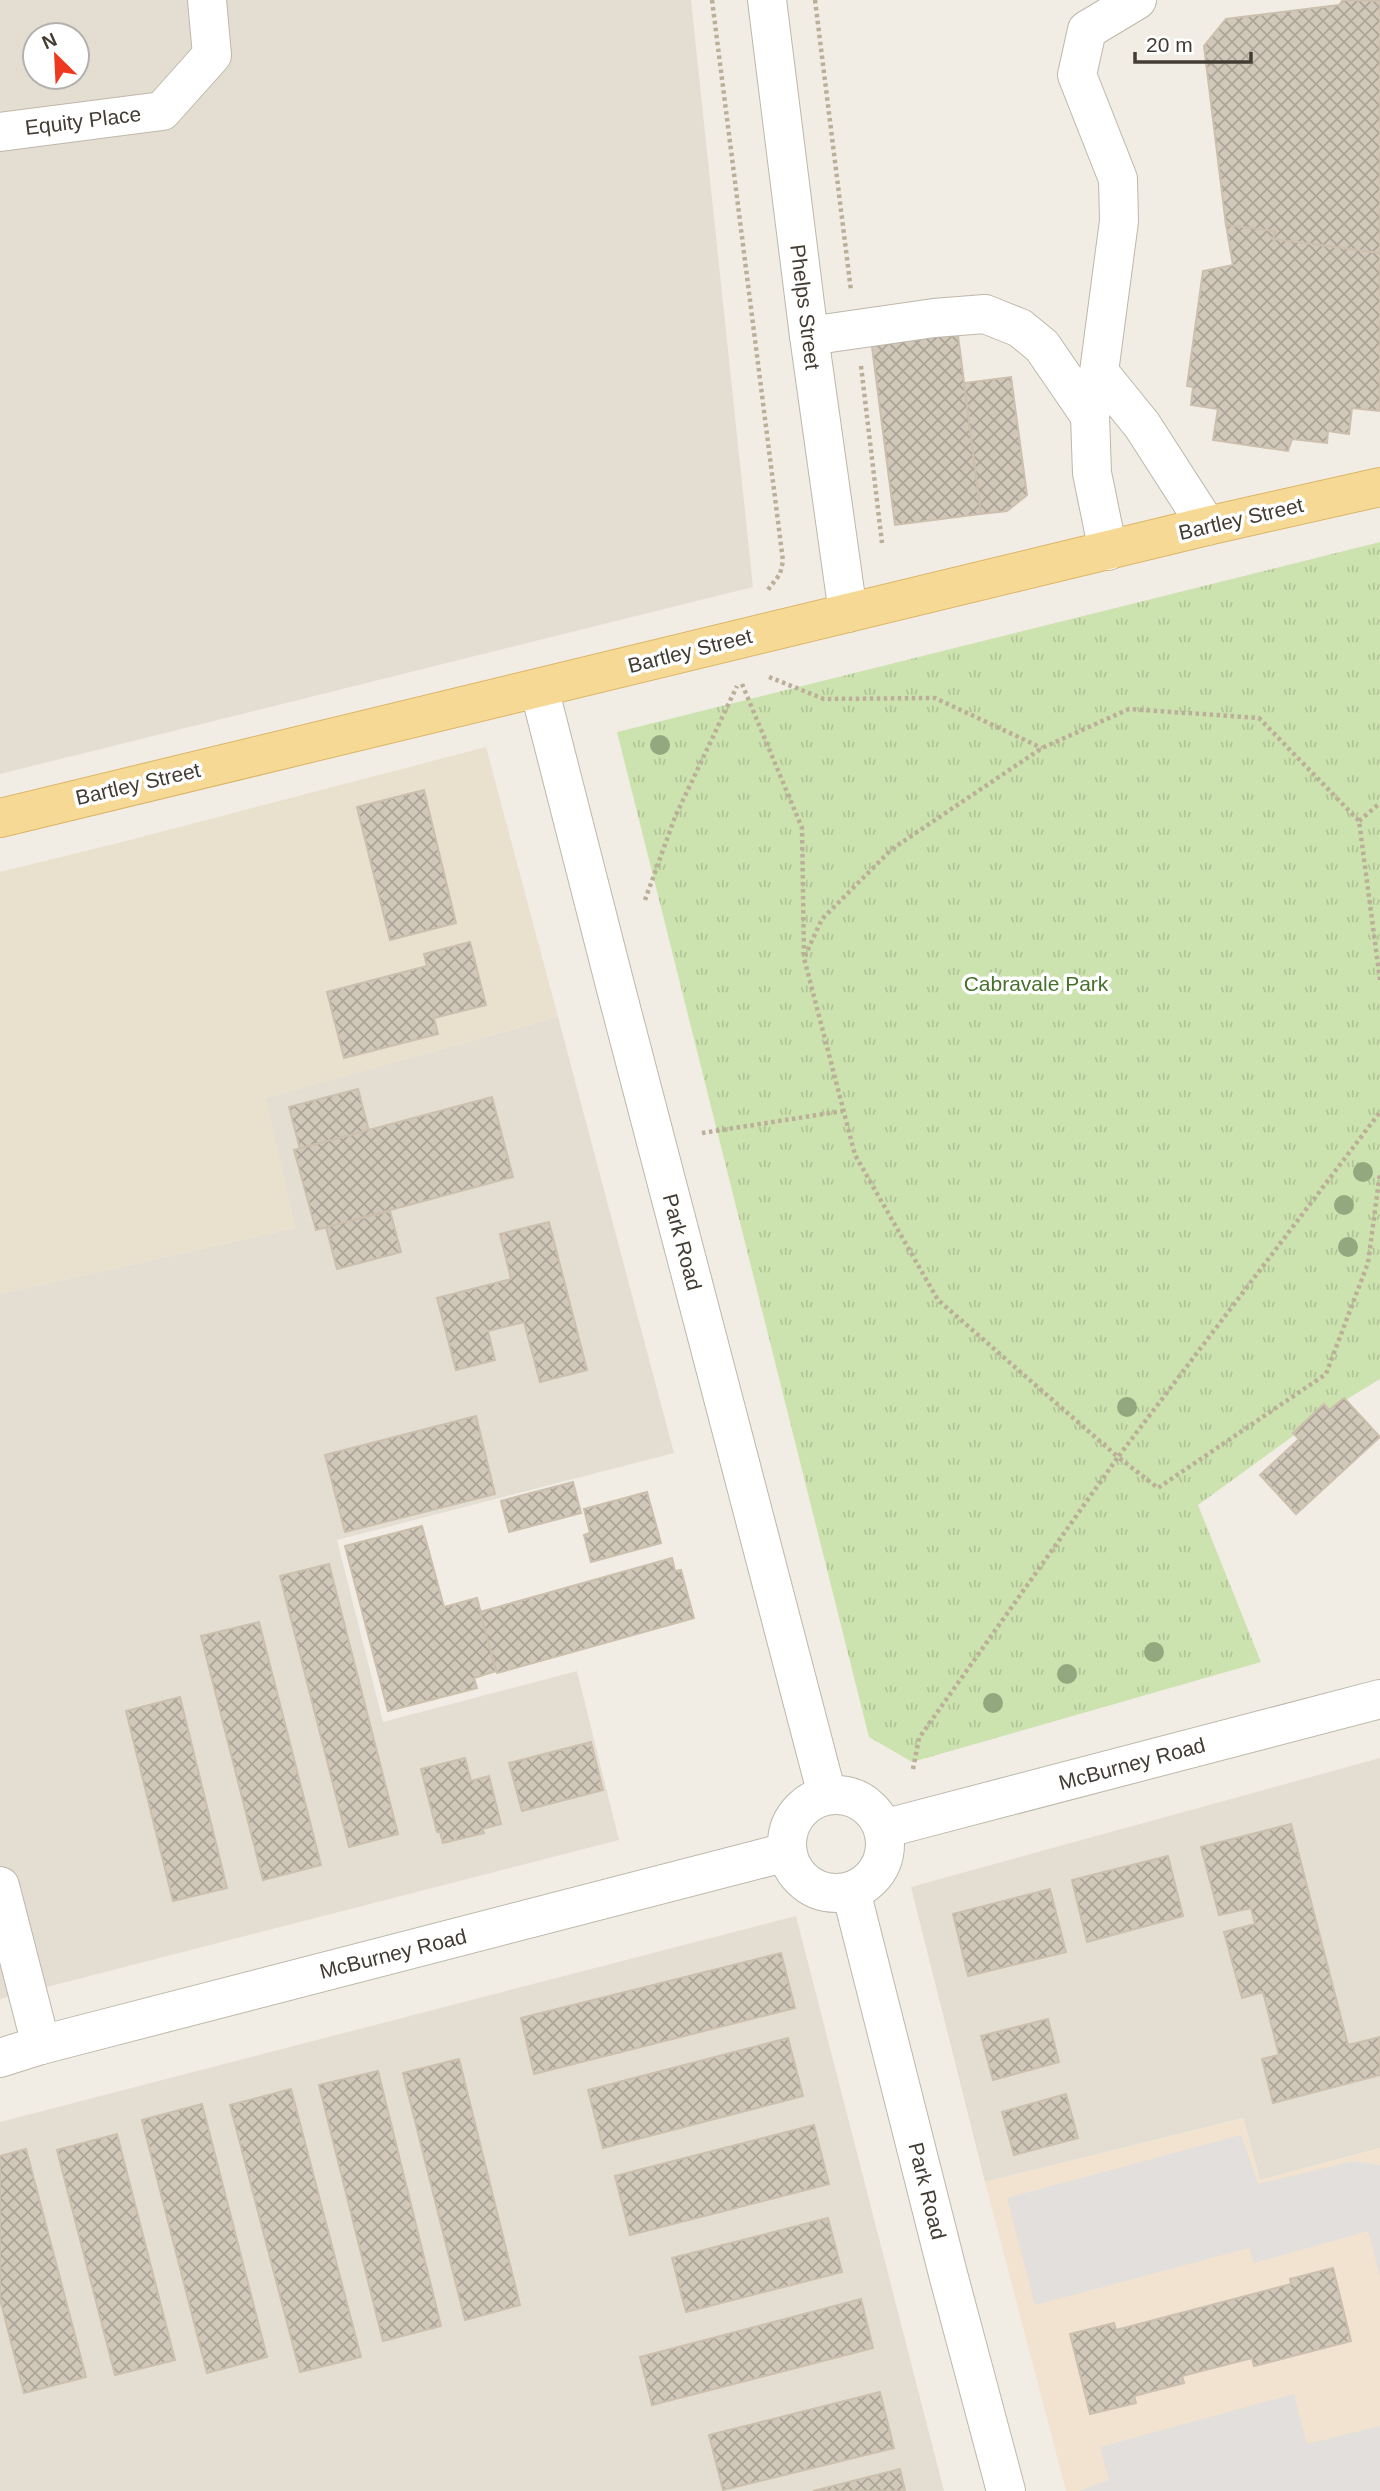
<svg xmlns="http://www.w3.org/2000/svg" width="1380" height="2491" font-family="Helvetica,sans-serif">
<defs>
<pattern id="grass-tufts" width="24" height="20" patternUnits="userSpaceOnUse" patternTransform="scale(1.75)"><rect width="24" height="20" fill="#cde3af"/><path d="M3 7l-1-3M5 7V3M7 7l1-3M15 17l-1-3M17 17v-4M19 17l1-3" fill="none" stroke="#b1c497"/></pattern>
<pattern id="building-cross-hatch" width="8" height="8" patternUnits="userSpaceOnUse" patternTransform="scale(1.75)"><rect width="8" height="8" fill="#d1c8ba"/><path d="M0 0l8 8M0 8l8-8" fill="none" stroke="#aba498"/></pattern>
</defs>
<rect width="100%" height="100%" fill="#f1ede4"/>
<!-- residential -->
<g fill="#e4ded2" fill-rule="evenodd">
<path d="M 0,0 L 691,0 L 753,587 L 0,774 ZM 35,35 L 77,35 L 77,77 L 35,77 Z"/>
<path d="M 558,1017 L 674,1453 L 337,1540 L 383,1722 L 577,1671 L 619,1840 L 0,1999 L 0,1294 L 295,1228 L 265,1098 Z"/>
<path d="M 1380,1758 L 1380,2148 L 1260,2180 L 1243,2118 L 985,2182 L 911,1887 Z"/>
<path d="M 796,1916 L 944,2491 L 0,2491 L 0,2122 Z"/>
</g>
<!-- commercial -->
<path fill="#f2e3d0" d="M 1243,2118 L 1260,2180 L 1380,2148 L 1380,2491 L 1066,2491 L 985,2182 Z"/>
<!-- education -->
<path fill="#e9e1ce" d="M 486,747 L 558,1017 L 266,1098 L 295,1228 L 0,1294 L 0,872 L 126,841 Z"/>
<!-- grass -->
<path fill="url(#grass-tufts)" d="M 1380,542 L 1380,1379 L 1329,1410 L 1198,1505 L 1261,1662 L 912,1762 L 869,1737 L 617,732 Z"/>
<!-- parking -->
<g fill="#e2dfdc">
<path d="M 1241,2135 L 1258,2184 L 1354,2161 L 1380,2165 L 1380,2276 L 1368,2231 L 1254,2263 L 1249,2248 L 1035,2305 L 1007,2198 Z"/>
<path d="M 1294,2394 L 1307,2444 L 1380,2426 L 1380,2491 L 1079,2491 L 1109,2480 L 1100,2447 Z"/>
</g>
<!-- building -->
<g fill="url(#building-cross-hatch)" stroke="#ccbfae" stroke-width="2">
<path d="M 1343,0 L 1380,1 L 1380,253 L 1273,239 L 1275,231 L 1226,225 L 1204,46 L 1226,19 L 1339,5 Z"/>
<path d="M 1226,225 L 1275,231 L 1273,239 L 1380,253 L 1380,411 L 1352,408 L 1349,434 L 1328,431 L 1327,443 L 1292,439 L 1288,451 L 1213,440 L 1218,409 L 1191,405 L 1193,387 L 1187,386 L 1203,271 L 1233,265 Z"/>
<path d="M 957,328 L 981,514 L 895,525 L 871,339 Z"/>
<path d="M 1011,377 L 1027,495 L 1007,511 L 981,514 L 964,383 Z"/>
<path d="M 424,790 L 456,923 L 390,940 L 357,807 Z"/>
<path d="M 470,942 L 486,1005 L 434,1018 L 438,1034 L 344,1058 L 327,992 L 427,966 L 424,954 Z"/>
<path d="M 358,1089 L 369,1131 L 300,1149 L 289,1107 Z"/>
<path d="M 492,1097 L 513,1177 L 316,1230 L 294,1150 Z"/>
<path d="M 390,1211 L 401,1252 L 337,1269 L 326,1227 Z"/>
<path d="M 549,1222 L 587,1370 L 540,1382 L 524,1322 L 488,1331 L 495,1360 L 456,1370 L 437,1298 L 511,1279 L 500,1234 Z"/>
<path d="M 1344,1398 L 1380,1437 L 1296,1514 L 1260,1475 L 1299,1439 L 1293,1433 L 1324,1404 L 1329,1410 Z"/>
<path d="M 476,1416 L 495,1494 L 345,1532 L 325,1455 Z"/>
<path d="M 573,1482 L 581,1513 L 509,1532 L 501,1501 Z"/>
<path d="M 647,1492 L 661,1543 L 591,1562 L 584,1535 L 590,1533 L 584,1509 Z"/>
<path d="M 422,1526 L 444,1607 L 477,1598 L 496,1671 L 474,1678 L 477,1688 L 388,1711 L 345,1546 Z"/>
<path d="M 672,1558 L 675,1571 L 681,1570 L 694,1618 L 497,1673 L 480,1612 Z"/>
<path d="M 329,1564 L 398,1834 L 349,1847 L 280,1576 Z"/>
<path d="M 259,1622 L 321,1865 L 263,1880 L 201,1636 Z"/>
<path d="M 180,1697 L 227,1888 L 173,1901 L 126,1711 Z"/>
<path d="M 591,1742 L 603,1790 L 522,1811 L 509,1763 Z"/>
<path d="M 465,1758 L 471,1781 L 489,1776 L 501,1824 L 482,1829 L 484,1833 L 443,1843 L 440,1832 L 437,1832 L 421,1769 Z"/>
<path d="M 1291,1824 L 1348,2045 L 1380,2037 L 1380,2075 L 1273,2103 L 1262,2059 L 1279,2055 L 1263,1992 L 1242,1998 L 1224,1932 L 1255,1924 L 1251,1908 L 1219,1915 L 1201,1847 Z"/>
<path d="M 1168,1856 L 1183,1916 L 1087,1942 L 1072,1880 Z"/>
<path d="M 1050,1889 L 1066,1952 L 968,1976 L 953,1914 Z"/>
<path d="M 781,1953 L 795,2008 L 534,2074 L 521,2018 Z"/>
<path d="M 1048,2019 L 1059,2062 L 993,2080 L 981,2036 Z"/>
<path d="M 788,2038 L 803,2096 L 603,2148 L 588,2090 Z"/>
<path d="M 459,2059 L 520,2305 L 465,2320 L 403,2073 Z"/>
<path d="M 378,2071 L 441,2326 L 383,2341 L 319,2085 Z"/>
<path d="M 291,2089 L 361,2357 L 300,2372 L 230,2105 Z"/>
<path d="M 1066,2094 L 1078,2138 L 1014,2155 L 1002,2112 Z"/>
<path d="M 202,2104 L 267,2357 L 207,2373 L 142,2120 Z"/>
<path d="M 814,2125 L 829,2184 L 630,2235 L 615,2176 Z"/>
<path d="M 117,2134 L 175,2360 L 115,2375 L 57,2150 Z"/>
<path d="M 26,2149 L 86,2377 L 24,2393 L 0,2299 L 0,2156 Z"/>
<path d="M 828,2218 L 842,2272 L 686,2312 L 672,2258 Z"/>
<path d="M 1333,2268 L 1351,2341 L 1254,2366 L 1252,2358 L 1182,2376 L 1184,2383 L 1134,2396 L 1136,2403 L 1090,2414 L 1070,2334 L 1114,2323 L 1116,2330 L 1291,2284 L 1290,2279 Z"/>
<path d="M 861,2299 L 873,2348 L 652,2405 L 640,2357 Z"/>
<path d="M 880,2392 L 894,2448 L 723,2490 L 709,2435 Z"/>
<path d="M 900,2469 L 905,2491 L 813,2491 Z"/>
</g>
<g fill="none" stroke-linecap="round" stroke-linejoin="round">
<defs>
<g id="minor">
<path d="M 767,0 L 809,336 L 848,613"/>
<path d="M 0,132 L 162,111 L 212,55 L 207,0"/>
<path d="M 809,336 L 934,318 L 985,314 L 1020,328 L 1042,346 L 1090,416"/>
<path d="M 1099,372 L 1142,425 L 1207,526"/>
<path d="M 1108,551 L 1092,473 L 1090,416 L 1099,372 L 1119,221 L 1118,179 L 1077,75 L 1087,30 L 1137,0"/>
<path d="M 539,688 L 616,989 L 827,1795"/>
<circle cx="836" cy="1844" r="49"/>
<path d="M 883,1829 L 1380,1699"/>
<path d="M 0,1886 L 41,2045"/>
<path d="M 851,1891 L 948,2274 L 1006,2491"/>
<path d="M 0,2058 L 41,2045 L 787,1852"/>
</g>
<path id="major" d="M 0,818 L 1207,526 L 1380,487"/>
</defs>
<!-- minor casing -->
<use href="#minor" stroke="#beb7aa" stroke-width="40"/>
<!-- major casing -->
<use href="#major" stroke="#dbb568" stroke-width="40"/>
<!-- path -->
<g stroke="#bcaf99" stroke-width="4.5" stroke-dasharray="3.5 3.5" stroke-linecap="butt">
<path d="M 712,0 L 783,561 L 780,574 L 767,591"/>
<path d="M 815,0 L 851,291"/>
<path d="M 861,366 L 882,543"/>
<path d="M 769,677 L 824,699 L 935,698 L 1042,748"/>
<path d="M 742,684 L 802,828 L 804,955"/>
<path d="M 1359,821 L 1380,803"/>
<path d="M 645,900 L 675,817 L 737,686"/>
<path d="M 1380,980 L 1359,821 L 1259,718 L 1129,709 L 1042,748 L 892,849 L 822,919 L 804,958 L 855,1155 L 938,1300 L 1118,1457 L 1380,1112"/>
<path d="M 702,1133 L 843,1111"/>
<path d="M 913,1769 L 919,1738 L 1118,1457 L 1158,1488 L 1326,1374 L 1368,1263 L 1380,1173"/>
</g>
<!-- minor -->
<use href="#minor" stroke="#fff" stroke-width="38"/>
<!-- major -->
<use href="#major" stroke="#f7d996" stroke-width="38"/>
</g>
<!-- trees -->
<g fill="#94a87f">
<circle cx="660" cy="745" r="10"/>
<circle cx="1363" cy="1172" r="10"/>
<circle cx="1344" cy="1205" r="10"/>
<circle cx="1348" cy="1247" r="10"/>
<circle cx="1127" cy="1407" r="10"/>
<circle cx="1154" cy="1652" r="10"/>
<circle cx="1067" cy="1674" r="10"/>
<circle cx="993" cy="1703" r="10"/>
</g>
<g text-anchor="middle" stroke-width="7" stroke-linejoin="round" paint-order="stroke">
<!-- street labels -->
<g font-size="21" fill="#423c34" stroke="#fff">
<text transform="translate(83 121) rotate(-7)" y="7">Equity Place</text>
<text transform="translate(805 307) rotate(83)" y="7">Phelps Street</text>
<text transform="translate(1241 519) rotate(-13)" y="7">Bartley Street</text>
<text transform="translate(690 651) rotate(-14)" y="7">Bartley Street</text>
<text transform="translate(138 784) rotate(-13)" y="7">Bartley Street</text>
<text transform="translate(682 1242) rotate(75)" y="7">Park Road</text>
<text transform="translate(1132 1764) rotate(-15)" y="7">McBurney Road</text>
<text transform="translate(393 1954) rotate(-14)" y="7">McBurney Road</text>
<text transform="translate(927 2191) rotate(76)" y="7">Park Road</text>
</g>
<!-- park labels -->
<g font-size="21" fill="#47702c" stroke="#fff">
<text x="1036" y="991">Cabravale Park</text>
</g>
</g>
<!-- north arrow -->
<g transform="translate(56 56) rotate(336)"><circle r="33" fill="#ffffff" stroke="#b3b1ae" stroke-width="2"/>
<path d="M0-5L12 26L0 18L-12 26Z" fill="#ec3920"/>
<text y="-10" font-size="19" font-weight="bold" text-anchor="middle" fill="#423c34">N</text>
</g>
<!-- scale -->
<path d="M1135 52v10h116v-10" fill="none" stroke="#423c34" stroke-width="3.5"/>
<text x="1146" y="52" font-size="21" fill="#423c34" stroke="#ffffff" stroke-width="5" paint-order="stroke">20 m</text>
</svg>
